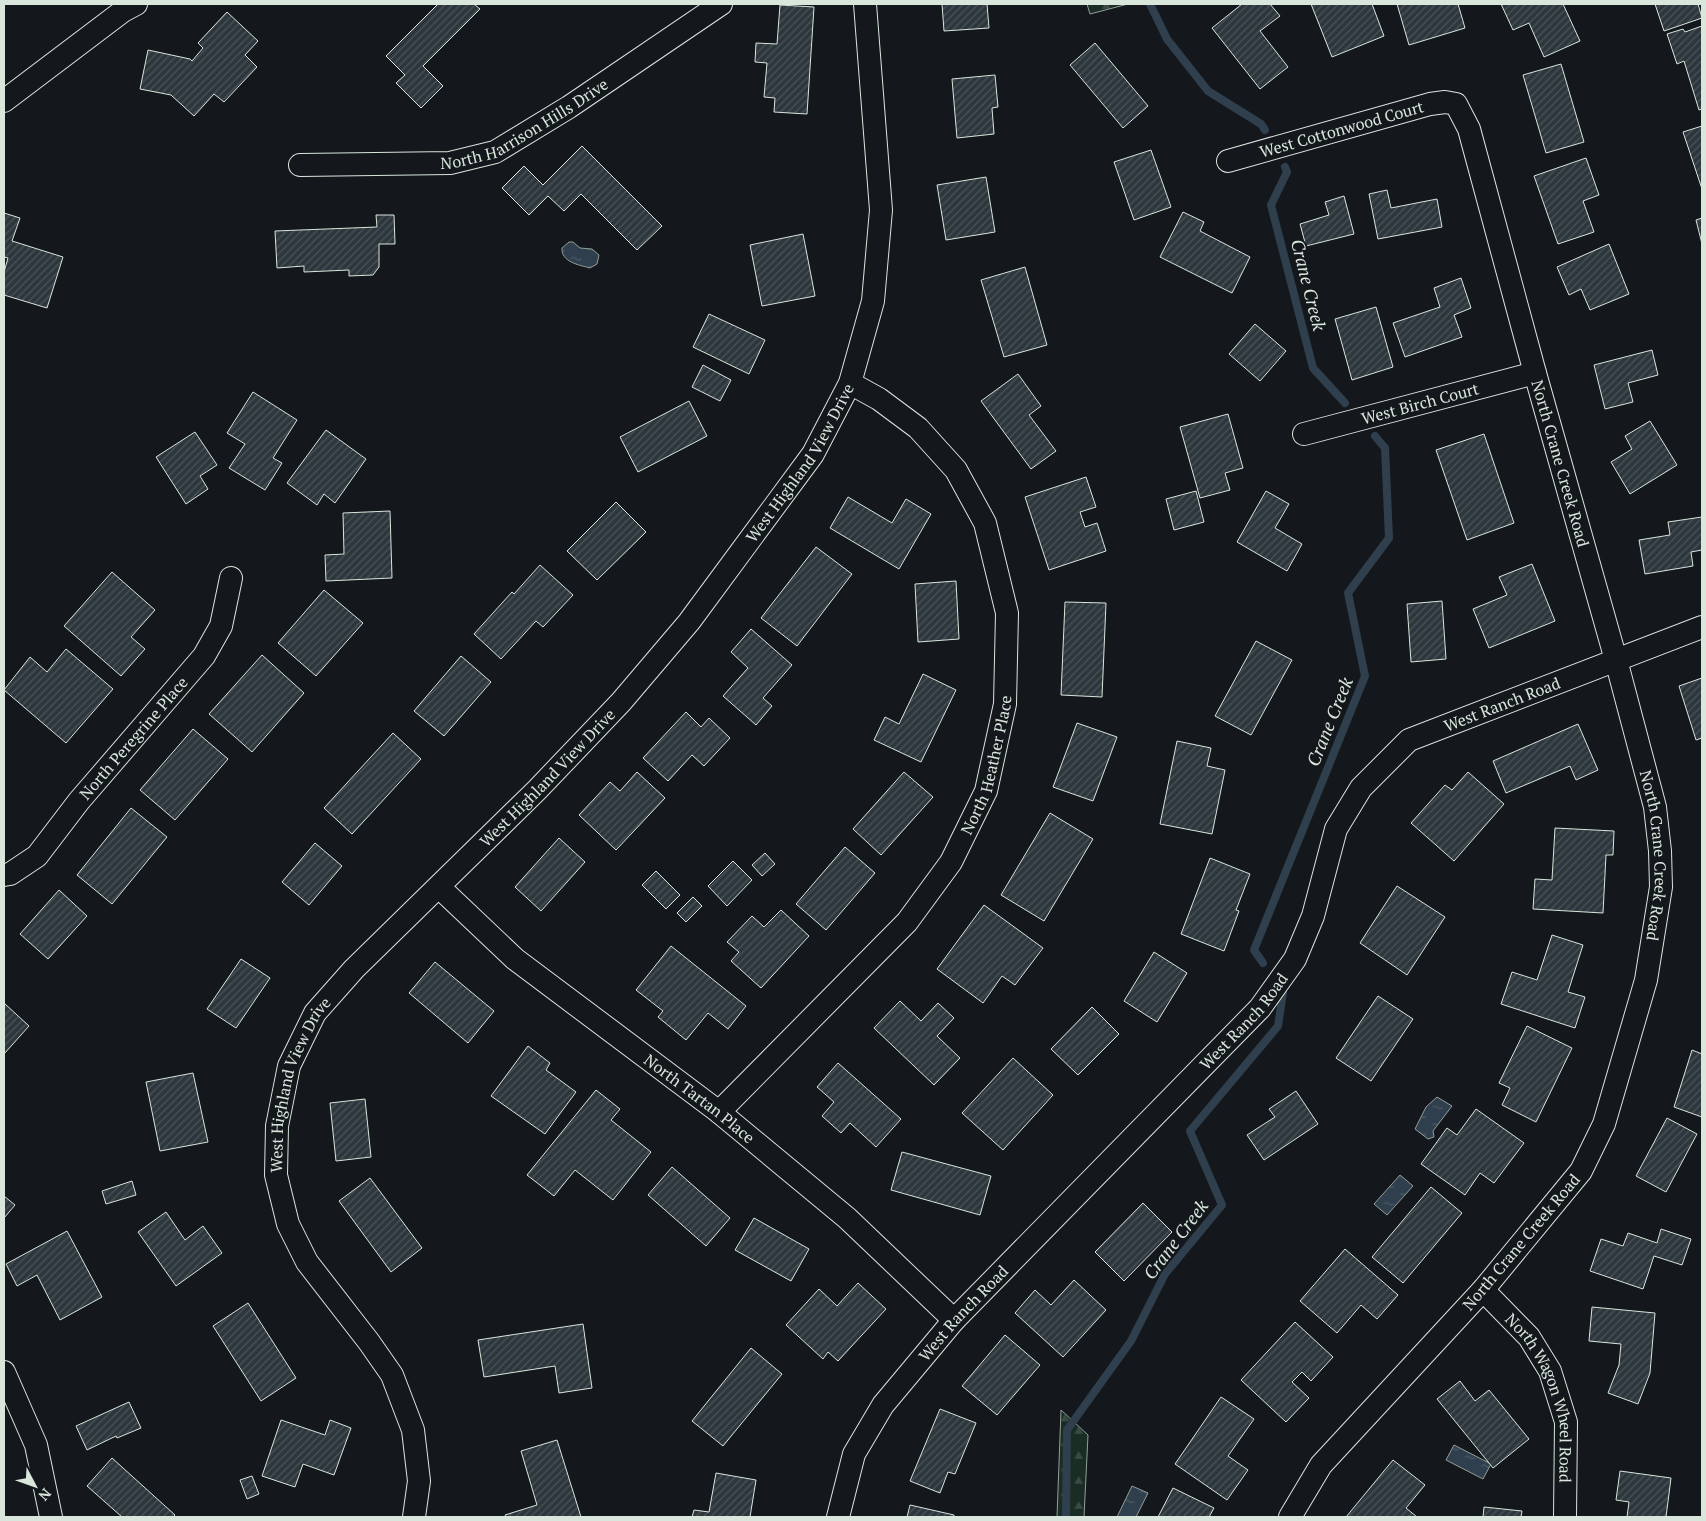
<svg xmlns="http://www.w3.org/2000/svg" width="1706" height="1521" font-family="'PT Serif',serif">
<defs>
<pattern id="forest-firs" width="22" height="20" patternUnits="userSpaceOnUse" patternTransform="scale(1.25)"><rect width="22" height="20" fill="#1a2d24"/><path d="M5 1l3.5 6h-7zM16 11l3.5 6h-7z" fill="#3b4b43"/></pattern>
<pattern id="water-ripples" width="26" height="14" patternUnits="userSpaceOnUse" patternTransform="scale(1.25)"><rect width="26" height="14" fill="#2f3f4d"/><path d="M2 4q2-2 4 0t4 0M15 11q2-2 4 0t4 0" fill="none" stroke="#4c5b66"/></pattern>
<pattern id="building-hatch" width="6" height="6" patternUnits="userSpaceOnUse" patternTransform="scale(1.25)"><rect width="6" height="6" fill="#2c363c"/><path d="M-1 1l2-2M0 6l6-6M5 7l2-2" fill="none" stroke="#4a5358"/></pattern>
</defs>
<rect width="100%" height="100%" fill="#14181c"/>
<!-- forest -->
<g fill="url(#forest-firs)" stroke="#939e99">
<path d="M 1087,4 L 1128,4 L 1090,14 Z"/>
<path d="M 1061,1410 L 1088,1435 L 1084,1517 L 1057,1517 Z"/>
</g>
<!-- water -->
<g fill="url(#water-ripples)" stroke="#939e99">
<path d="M 569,242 L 573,242 L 580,248 L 592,249 L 599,255 L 597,264 L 590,268 C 579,265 561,262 562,248 Z"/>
<path d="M 1437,1097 L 1452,1106 L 1433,1131 L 1434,1137 L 1428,1139 L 1415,1129 L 1426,1107 Z"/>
<path d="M 1400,1175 L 1413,1186 L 1387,1215 L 1374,1204 Z"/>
<path d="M 1454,1445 L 1491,1464 L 1483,1479 L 1446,1460 Z"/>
<path d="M 1132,1486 L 1148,1493 L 1136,1517 L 1117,1517 Z"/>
</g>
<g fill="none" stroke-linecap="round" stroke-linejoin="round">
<!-- stream -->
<g stroke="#2f3f4d" stroke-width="8">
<path d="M 1150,4 L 1167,39 L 1208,91 L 1261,124 L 1265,130"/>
<path d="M 1285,167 L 1287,172 L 1271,205 L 1313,368 L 1345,403"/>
<path d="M 1263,963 L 1254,950 L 1365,676 L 1348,593 L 1389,538 L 1385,448 L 1375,436"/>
<path d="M 1066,1517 L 1067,1430 L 1131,1341 L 1165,1274 L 1222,1205 L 1190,1131 L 1278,1026 L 1283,993"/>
</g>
</g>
<!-- building -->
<g fill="url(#building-hatch)" stroke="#d8e6dc">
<path d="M 438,4 L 474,4 L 480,9 L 423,66 L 443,86 L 421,108 L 396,83 L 405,75 L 386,56 Z"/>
<path d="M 942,4 L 987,4 L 989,28 L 944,31 Z"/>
<path d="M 1242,4 L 1270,4 L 1280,16 L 1260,31 L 1288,67 L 1260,89 L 1212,28 Z"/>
<path d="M 1311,4 L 1372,4 L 1384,36 L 1332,57 Z"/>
<path d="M 1397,4 L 1458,4 L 1465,28 L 1409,45 Z"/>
<path d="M 1501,4 L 1563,4 L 1580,41 L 1544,57 L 1529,23 L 1513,30 Z"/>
<path d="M 1655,4 L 1698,4 L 1702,18 L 1664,31 Z"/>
<path d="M 780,5 L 814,7 L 807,114 L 774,112 L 775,98 L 764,97 L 767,63 L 755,62 L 756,43 L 777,44 Z"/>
<path d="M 227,12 L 258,41 L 245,55 L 257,67 L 224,102 L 214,94 L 194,116 L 171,95 L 140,89 L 148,50 L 190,59 L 192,61 L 203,48 L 198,43 Z"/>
<path d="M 1702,26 L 1702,109 L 1699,110 L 1684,61 L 1677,64 L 1667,34 L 1683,29 L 1685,32 Z"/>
<path d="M 1095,43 L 1148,106 L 1123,128 L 1070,65 Z"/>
<path d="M 1561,64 L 1584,142 L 1546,153 L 1523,75 Z"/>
<path d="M 995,75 L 998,107 L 992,108 L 994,134 L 957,138 L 952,79 Z"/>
<path d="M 1702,126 L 1702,189 L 1683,132 Z"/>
<path d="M 582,146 L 662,226 L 637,250 L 581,194 L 564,211 L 548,196 L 529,215 L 502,188 L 524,166 L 543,185 Z"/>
<path d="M 1151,150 L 1171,207 L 1134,220 L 1114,162 Z"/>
<path d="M 1586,158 L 1599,195 L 1583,201 L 1594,232 L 1558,244 L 1534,176 Z"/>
<path d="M 986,177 L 995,232 L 946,240 L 937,185 Z"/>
<path d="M 1387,190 L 1391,208 L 1437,199 L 1442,227 L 1378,239 L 1369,194 Z"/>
<path d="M 1344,196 L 1354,234 L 1306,246 L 1300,224 L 1329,215 L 1325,202 Z"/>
<path d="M 1183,212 L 1204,222 L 1200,231 L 1250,257 L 1232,293 L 1160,257 Z"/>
<path d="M 4,213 L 20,218 L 12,241 L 63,257 L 47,308 L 4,295 L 4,272 L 8,258 L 4,257 Z"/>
<path d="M 376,215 L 394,215 L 395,244 L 379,244 L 379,267 L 373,275 L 349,276 L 349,270 L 304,272 L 304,266 L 277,268 L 275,231 L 377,227 Z"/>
<path d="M 1702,218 L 1702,244 L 1696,220 Z"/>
<path d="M 803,234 L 815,296 L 762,306 L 750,245 Z"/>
<path d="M 1609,244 L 1629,294 L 1590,310 L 1581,289 L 1569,295 L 1557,267 Z"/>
<path d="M 1025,267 L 1047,345 L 1004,357 L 981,280 Z"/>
<path d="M 1461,278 L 1471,308 L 1454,315 L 1462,337 L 1405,357 L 1393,323 L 1440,307 L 1434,288 Z"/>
<path d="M 1376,307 L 1393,367 L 1352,380 L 1335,319 Z"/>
<path d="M 709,314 L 765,340 L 749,374 L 693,347 Z"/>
<path d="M 1255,324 L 1286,351 L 1260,381 L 1229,354 Z"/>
<path d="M 1652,350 L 1658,375 L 1628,383 L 1633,402 L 1605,409 L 1594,365 Z"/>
<path d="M 703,365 L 731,380 L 720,401 L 692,387 Z"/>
<path d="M 1018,374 L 1041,406 L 1029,415 L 1056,451 L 1031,469 L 981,401 Z"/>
<path d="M 253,392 L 297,420 L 273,458 L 282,463 L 265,490 L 229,468 L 245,444 L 227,433 Z"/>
<path d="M 689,401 L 707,436 L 638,472 L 620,437 Z"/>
<path d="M 1228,414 L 1243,468 L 1225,473 L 1230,490 L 1200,498 L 1180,427 Z"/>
<path d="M 1650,421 L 1677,465 L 1630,494 L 1611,462 L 1632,449 L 1625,436 Z"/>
<path d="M 326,430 L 366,459 L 335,503 L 324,494 L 317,505 L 287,483 Z"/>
<path d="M 195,432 L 217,465 L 200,476 L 208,489 L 186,504 L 156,457 Z"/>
<path d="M 1484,434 L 1514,523 L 1467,540 L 1436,450 Z"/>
<path d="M 1086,477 L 1096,507 L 1080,512 L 1085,527 L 1097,523 L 1106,551 L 1049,570 L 1025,497 Z"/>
<path d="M 1196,491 L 1204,522 L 1174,530 L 1166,499 Z"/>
<path d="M 1266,491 L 1289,504 L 1275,528 L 1302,544 L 1287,571 L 1237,542 Z"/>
<path d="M 848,497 L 892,523 L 906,499 L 931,514 L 899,569 L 830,528 Z"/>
<path d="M 616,502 L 646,532 L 597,580 L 567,551 Z"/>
<path d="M 390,511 L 392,578 L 326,581 L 325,555 L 344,554 L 343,513 Z"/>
<path d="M 1702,517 L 1702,550 L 1691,552 L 1693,566 L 1645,574 L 1639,540 L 1670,535 L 1668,522 Z"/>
<path d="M 816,547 L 852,574 L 797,646 L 761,618 Z"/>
<path d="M 1532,564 L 1555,621 L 1489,648 L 1473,609 L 1507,595 L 1499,577 Z"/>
<path d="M 540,565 L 573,595 L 543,627 L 536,621 L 501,659 L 474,634 L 512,592 L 514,594 Z"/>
<path d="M 112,572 L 155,610 L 131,637 L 145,649 L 121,676 L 64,626 Z"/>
<path d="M 956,581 L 959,639 L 918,642 L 915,584 Z"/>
<path d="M 324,590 L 363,623 L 316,676 L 278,643 Z"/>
<path d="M 1442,601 L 1446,659 L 1411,662 L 1407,604 Z"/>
<path d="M 1065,602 L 1106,603 L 1102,697 L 1061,695 Z"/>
<path d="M 751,629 L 792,665 L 763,698 L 772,706 L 756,725 L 723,696 L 748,668 L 731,652 Z"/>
<path d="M 1256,641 L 1292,660 L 1251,735 L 1215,716 Z"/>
<path d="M 66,649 L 113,689 L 66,743 L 4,690 L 30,657 L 47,672 Z"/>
<path d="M 262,655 L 304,693 L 252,752 L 209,714 Z"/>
<path d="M 461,656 L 491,682 L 444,736 L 414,711 Z"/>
<path d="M 923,674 L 956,690 L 921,762 L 874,740 L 885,717 L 899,724 Z"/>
<path d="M 1702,678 L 1702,738 L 1696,740 L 1679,686 Z"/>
<path d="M 686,712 L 701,727 L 709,718 L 730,738 L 704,766 L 692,755 L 668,781 L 643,758 Z"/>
<path d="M 1077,723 L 1117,737 L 1093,801 L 1053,787 Z"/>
<path d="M 1578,724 L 1598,770 L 1576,780 L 1570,766 L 1506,793 L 1493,761 Z"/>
<path d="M 193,729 L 228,759 L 175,820 L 140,790 Z"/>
<path d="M 393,733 L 421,759 L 352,834 L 324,808 Z"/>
<path d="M 1177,741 L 1211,748 L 1207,766 L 1225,770 L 1212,834 L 1160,824 Z"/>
<path d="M 637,772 L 665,798 L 616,850 L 579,815 L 610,782 L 620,791 Z"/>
<path d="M 904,772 L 933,797 L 881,855 L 853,829 Z"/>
<path d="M 1468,772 L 1504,804 L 1454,861 L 1411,823 L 1445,785 L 1452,790 Z"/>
<path d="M 131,808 L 167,837 L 112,904 L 77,875 Z"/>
<path d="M 1050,813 L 1093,839 L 1044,921 L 1001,895 Z"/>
<path d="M 1555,828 L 1614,831 L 1613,855 L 1606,855 L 1603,913 L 1533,909 L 1535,879 L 1552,880 Z"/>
<path d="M 559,838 L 585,862 L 541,911 L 515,887 Z"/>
<path d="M 315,843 L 342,866 L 309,905 L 282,882 Z"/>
<path d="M 845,847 L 875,873 L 826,930 L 796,904 Z"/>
<path d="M 765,853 L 775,864 L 762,876 L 752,865 Z"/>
<path d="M 1210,858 L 1250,874 L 1236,910 L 1239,911 L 1224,951 L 1181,934 Z"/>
<path d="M 733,861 L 752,880 L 727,906 L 708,886 Z"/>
<path d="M 656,871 L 680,895 L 666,909 L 642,885 Z"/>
<path d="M 1397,886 L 1445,917 L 1407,975 L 1360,943 Z"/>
<path d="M 59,890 L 87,916 L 48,959 L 20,934 Z"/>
<path d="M 693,897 L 702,906 L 686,922 L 677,913 Z"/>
<path d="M 984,905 L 1043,948 L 1015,985 L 1002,976 L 983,1003 L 937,969 Z"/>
<path d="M 781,910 L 809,936 L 761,988 L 731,961 L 739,952 L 727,942 L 752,916 L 764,927 Z"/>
<path d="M 1552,935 L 1583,945 L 1568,992 L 1585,997 L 1575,1028 L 1501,1004 L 1512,972 L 1537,980 Z"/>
<path d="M 671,946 L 746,1006 L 728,1029 L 708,1013 L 686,1040 L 658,1017 L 663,1011 L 636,990 Z"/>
<path d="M 1154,952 L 1187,973 L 1157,1022 L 1124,1001 Z"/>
<path d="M 241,959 L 270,978 L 236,1028 L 207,1009 Z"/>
<path d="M 435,962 L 494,1011 L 468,1043 L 409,993 Z"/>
<path d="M 1378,996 L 1413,1019 L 1371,1081 L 1336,1058 Z"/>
<path d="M 900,1001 L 921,1021 L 938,1003 L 954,1018 L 937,1036 L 960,1058 L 934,1085 L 874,1028 Z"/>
<path d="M 4,1003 L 29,1026 L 4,1054 Z"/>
<path d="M 1092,1007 L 1119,1034 L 1078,1075 L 1051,1049 Z"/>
<path d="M 1527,1026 L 1572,1048 L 1536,1122 L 1502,1105 L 1510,1088 L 1499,1083 Z"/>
<path d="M 528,1046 L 550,1063 L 546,1070 L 576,1092 L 545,1134 L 491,1096 Z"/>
<path d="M 1692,1050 L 1702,1054 L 1702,1117 L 1674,1107 Z"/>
<path d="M 1013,1058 L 1053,1095 L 1003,1150 L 962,1113 Z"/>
<path d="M 838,1063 L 901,1119 L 876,1147 L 850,1123 L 841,1133 L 822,1116 L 834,1102 L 817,1087 Z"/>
<path d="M 193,1073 L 208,1142 L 160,1151 L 146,1082 Z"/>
<path d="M 596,1090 L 620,1109 L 611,1120 L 651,1152 L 613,1200 L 575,1170 L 554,1196 L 527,1175 Z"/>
<path d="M 1296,1091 L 1318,1124 L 1264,1160 L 1247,1135 L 1275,1117 L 1269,1109 Z"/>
<path d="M 365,1099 L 371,1157 L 336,1161 L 330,1103 Z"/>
<path d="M 1476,1109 L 1524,1143 L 1494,1183 L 1480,1173 L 1465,1195 L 1421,1164 L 1447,1128 L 1457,1135 Z"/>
<path d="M 1667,1118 L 1697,1134 L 1666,1192 L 1636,1176 Z"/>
<path d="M 902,1152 L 991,1176 L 980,1215 L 891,1190 Z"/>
<path d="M 672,1167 L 730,1218 L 706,1246 L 648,1195 Z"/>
<path d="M 370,1178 L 422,1248 L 391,1272 L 339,1201 Z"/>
<path d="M 132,1181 L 136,1195 L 106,1204 L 102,1191 Z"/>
<path d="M 1431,1187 L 1462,1213 L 1403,1283 L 1372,1257 Z"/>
<path d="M 4,1196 L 15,1205 L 4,1218 Z"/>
<path d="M 1143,1203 L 1172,1232 L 1124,1281 L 1095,1252 Z"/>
<path d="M 166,1212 L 185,1240 L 203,1226 L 222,1253 L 176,1286 L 138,1232 Z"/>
<path d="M 754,1218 L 809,1249 L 791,1281 L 735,1250 Z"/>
<path d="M 1661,1229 L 1691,1239 L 1682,1265 L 1654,1256 L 1643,1289 L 1590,1271 L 1601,1239 L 1623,1246 L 1628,1233 L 1657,1243 Z"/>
<path d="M 67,1231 L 102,1297 L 60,1320 L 37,1275 L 17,1286 L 6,1264 Z"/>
<path d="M 1345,1249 L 1398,1295 L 1377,1319 L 1361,1305 L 1337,1333 L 1300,1301 Z"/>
<path d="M 1074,1280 L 1106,1310 L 1063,1357 L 1015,1313 L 1035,1290 L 1051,1305 Z"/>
<path d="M 858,1283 L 886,1309 L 838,1361 L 828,1352 L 823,1359 L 786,1325 L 819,1289 L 837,1306 Z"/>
<path d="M 248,1303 L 296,1378 L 261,1401 L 213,1326 Z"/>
<path d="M 1592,1307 L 1655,1313 L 1650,1373 L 1638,1404 L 1608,1393 L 1619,1365 L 1621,1344 L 1589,1341 Z"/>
<path d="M 1295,1322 L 1333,1357 L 1311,1381 L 1302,1372 L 1292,1382 L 1309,1398 L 1286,1422 L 1241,1380 Z"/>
<path d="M 583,1324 L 592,1388 L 559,1393 L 555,1366 L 484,1377 L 478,1340 Z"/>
<path d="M 1005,1335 L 1040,1365 L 997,1415 L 962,1386 Z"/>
<path d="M 751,1348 L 782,1374 L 723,1446 L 692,1421 Z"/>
<path d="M 1460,1381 L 1475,1401 L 1489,1390 L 1529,1439 L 1493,1468 L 1437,1399 Z"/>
<path d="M 1221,1397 L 1254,1419 L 1228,1456 L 1248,1470 L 1227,1500 L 1175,1464 Z"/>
<path d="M 129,1402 L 141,1428 L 117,1438 L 116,1436 L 87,1450 L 76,1426 Z"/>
<path d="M 940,1409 L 976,1423 L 955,1474 L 948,1472 L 940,1493 L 910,1481 Z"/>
<path d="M 281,1420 L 325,1435 L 330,1420 L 351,1428 L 334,1475 L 303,1464 L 295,1487 L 262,1476 Z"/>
<path d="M 557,1440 L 581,1517 L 506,1517 L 505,1515 L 537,1505 L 521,1451 Z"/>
<path d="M 112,1458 L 175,1515 L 173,1517 L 122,1517 L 87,1486 Z"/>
<path d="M 1393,1460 L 1425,1485 L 1406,1508 L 1417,1517 L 1346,1517 Z"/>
<path d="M 1620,1471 L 1671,1478 L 1666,1517 L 1627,1517 L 1629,1502 L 1616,1500 Z"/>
<path d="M 716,1473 L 756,1480 L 750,1517 L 692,1517 L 694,1510 L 709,1512 Z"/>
<path d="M 252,1476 L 259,1494 L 247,1499 L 240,1480 Z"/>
<path d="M 1173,1488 L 1214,1508 L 1209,1517 L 1158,1517 Z"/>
<path d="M 910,1505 L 954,1515 L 954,1517 L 907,1517 Z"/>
<path d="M 1484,1507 L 1522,1511 L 1521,1517 L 1483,1517 Z"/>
</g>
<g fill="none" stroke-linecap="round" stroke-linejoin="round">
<defs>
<g id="street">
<path d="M 4,101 L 123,11 L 136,4"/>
<path id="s1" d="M 1228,161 L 1430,104 L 1445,102 L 1456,104 L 1469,129 L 1535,373 L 1616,660 L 1655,807 L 1660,851 L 1661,887 L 1646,980 L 1604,1124 L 1581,1171 L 1483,1290 L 1321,1465 L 1290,1517"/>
<path id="s2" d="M 300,165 L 450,163 L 495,152 L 569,107 L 721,4"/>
<path id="s3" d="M 1304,434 L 1535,373"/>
<path id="s4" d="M 4,875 L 10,874 L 37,856 L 79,801 L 204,656 L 221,626 L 231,578"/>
<path id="s5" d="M 439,887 L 515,959 L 719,1112 L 847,1218 L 954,1320"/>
<path id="s6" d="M 719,1112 L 907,922 L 951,862 L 986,791 L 1005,704 L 1007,613 L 985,523 L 956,470 L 918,428 L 879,399 L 850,383"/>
<path id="s7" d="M 1483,1290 L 1529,1337 L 1550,1371 L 1566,1422 L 1565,1517"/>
<path d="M 4,1372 L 36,1445 L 51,1517"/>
<path id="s8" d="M 414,1517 L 419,1481 L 413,1430 L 392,1375 L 369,1342 L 307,1262 L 288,1224 L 276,1175 L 277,1126 L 289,1066 L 315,1013 L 354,969 L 537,790 L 621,702 L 689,622 L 813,454 L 850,383 L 873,301 L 881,210 L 865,4"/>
<path id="s9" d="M 838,1517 L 854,1454 L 883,1405 L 954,1320 L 1260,1008 L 1295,959 L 1313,916 L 1336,829 L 1361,788 L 1409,740 L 1702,627"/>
</g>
</defs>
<!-- street casing -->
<use href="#street" stroke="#d8e6dc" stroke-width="24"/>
<!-- street -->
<use href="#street" stroke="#14181c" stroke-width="22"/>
</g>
<g text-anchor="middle" stroke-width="4" stroke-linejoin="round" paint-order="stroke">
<!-- street labels -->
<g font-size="16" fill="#d8e6dc" stroke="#14181c">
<text dy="6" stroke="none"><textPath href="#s2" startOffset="234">North Harrison Hills Drive</textPath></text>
<text dy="6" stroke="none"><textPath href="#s1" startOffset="118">West Cottonwood Court</textPath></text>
<text dy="6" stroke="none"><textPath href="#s3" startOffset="120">West Birch Court</textPath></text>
<text dy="6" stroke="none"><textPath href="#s8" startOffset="1286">West Highland View Drive</textPath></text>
<text dy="6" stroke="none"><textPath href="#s1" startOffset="611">North Crane Creek Road</textPath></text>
<text dy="6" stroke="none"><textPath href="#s9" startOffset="1082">West Ranch Road</textPath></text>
<text dy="6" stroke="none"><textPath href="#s4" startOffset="191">North Peregrine Place</textPath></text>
<text dy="6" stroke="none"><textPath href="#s6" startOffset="446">North Heather Place</textPath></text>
<text dy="6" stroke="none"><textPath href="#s8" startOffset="881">West Highland View Drive</textPath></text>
<text dy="6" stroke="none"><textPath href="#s1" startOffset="1016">North Crane Creek Road</textPath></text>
<text dy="6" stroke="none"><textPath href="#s9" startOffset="649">West Ranch Road</textPath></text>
<text dy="6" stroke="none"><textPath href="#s8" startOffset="476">West Highland View Drive</textPath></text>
<text dy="6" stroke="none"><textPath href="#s5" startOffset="336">North Tartan Place</textPath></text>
<text transform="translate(1521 1242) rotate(-50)" y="6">North Crane Creek Road</text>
<text dy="6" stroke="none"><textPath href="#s9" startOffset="244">West Ranch Road</textPath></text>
<text dy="6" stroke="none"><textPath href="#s7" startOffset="128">North Wagon Wheel Road</textPath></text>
</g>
<!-- water labels -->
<g font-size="18" font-style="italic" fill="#d8e6dc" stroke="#14181c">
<text transform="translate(1308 285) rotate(76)" y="6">Crane Creek</text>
<text transform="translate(1330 722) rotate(-68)" y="6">Crane Creek</text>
<text transform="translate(1176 1240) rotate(-53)" y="6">Crane Creek</text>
</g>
</g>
<!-- border -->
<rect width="1706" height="1521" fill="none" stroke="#d8e6dc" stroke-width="10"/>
<!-- north arrow -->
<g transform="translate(35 1486) rotate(131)" stroke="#14181c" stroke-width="4" paint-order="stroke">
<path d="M0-4L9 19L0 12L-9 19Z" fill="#d8e6dc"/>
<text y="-8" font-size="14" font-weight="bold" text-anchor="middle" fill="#d8e6dc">N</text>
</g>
</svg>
